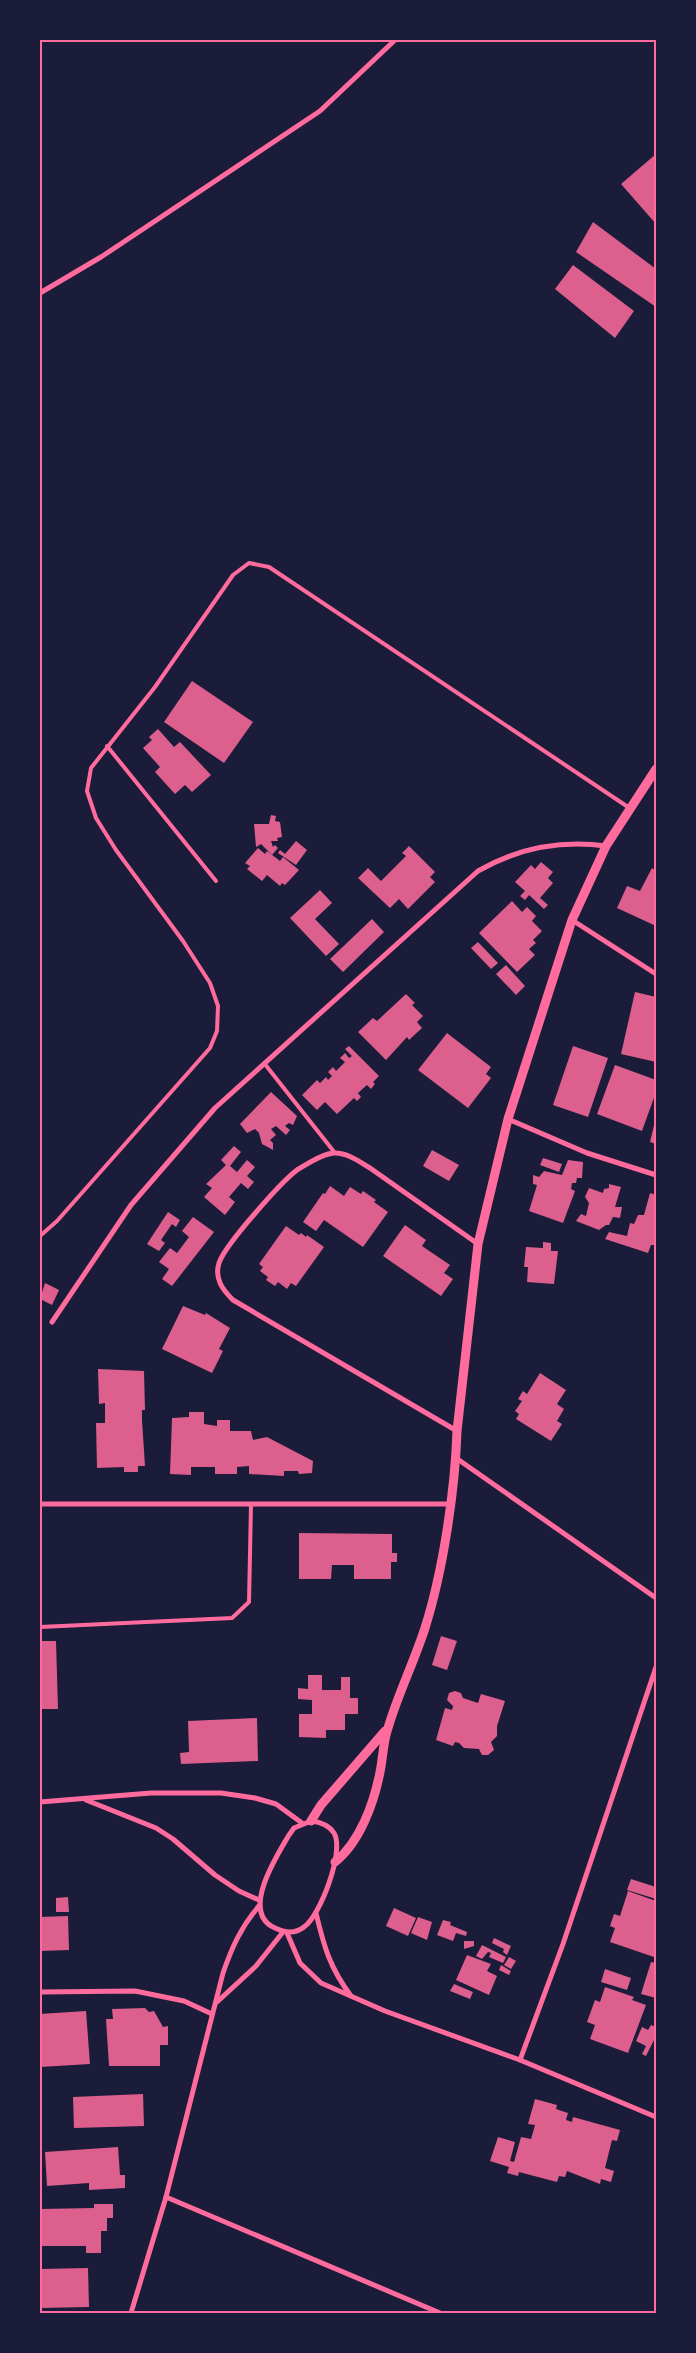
<svg xmlns="http://www.w3.org/2000/svg" width="696" height="2353" font-family="Manrope,sans-serif">
<rect width="100%" height="100%" fill="#1b1b3a"/>
<!-- building -->
<g fill="#dd5f8e">
<path d="M 656,154 L 656,224 L 621,184 Z"/>
<path d="M 593,222 L 656,269 L 656,307 L 576,252 Z"/>
<path d="M 573,265 L 634,311 L 615,338 L 555,289 Z"/>
<path d="M 192,681 L 253,722 L 224,763 L 164,722 Z"/>
<path d="M 158,729 L 174,747 L 180,742 L 211,775 L 192,792 L 185,785 L 175,794 L 155,772 L 160,767 L 143,748 L 152,740 L 149,737 Z"/>
<path d="M 271,815 L 276,816 L 275,821 L 280,822 L 282,837 L 277,838 L 278,841 L 271,841 L 273,847 L 275,845 L 278,848 L 272,855 L 261,844 L 256,847 L 254,824 L 269,824 Z"/>
<path d="M 296,841 L 307,850 L 296,865 L 278,853 L 280,850 L 285,854 Z"/>
<path d="M 409,846 L 435,872 L 430,877 L 435,882 L 408,909 L 399,899 L 390,908 L 358,878 L 368,868 L 381,881 L 406,856 L 402,853 Z"/>
<path d="M 258,848 L 265,854 L 267,851 L 280,861 L 283,857 L 299,870 L 285,885 L 282,883 L 280,886 L 267,875 L 262,881 L 247,869 L 250,866 L 245,863 Z"/>
<path d="M 541,862 L 553,872 L 548,878 L 553,883 L 540,898 L 548,905 L 544,909 L 529,895 L 525,900 L 520,896 L 525,891 L 515,882 L 531,865 L 535,869 Z"/>
<path d="M 652,868 L 656,871 L 656,926 L 617,908 L 627,886 L 640,891 Z"/>
<path d="M 320,890 L 332,903 L 315,919 L 339,944 L 326,956 L 290,918 Z"/>
<path d="M 512,901 L 522,912 L 527,907 L 536,916 L 532,921 L 542,931 L 533,940 L 536,943 L 529,949 L 535,955 L 517,972 L 479,933 Z"/>
<path d="M 372,919 L 384,932 L 343,972 L 330,959 Z"/>
<path d="M 478,942 L 498,963 L 491,969 L 471,948 Z"/>
<path d="M 506,965 L 525,986 L 516,995 L 496,974 Z"/>
<path d="M 635,992 L 656,997 L 656,1062 L 621,1054 Z"/>
<path d="M 406,994 L 415,1003 L 412,1005 L 423,1016 L 417,1022 L 422,1028 L 409,1040 L 407,1037 L 386,1060 L 358,1032 L 373,1018 L 377,1021 Z"/>
<path d="M 447,1033 L 491,1067 L 486,1074 L 491,1078 L 468,1108 L 418,1070 Z"/>
<path d="M 349,1046 L 379,1076 L 373,1082 L 375,1084 L 371,1089 L 367,1085 L 358,1093 L 361,1097 L 357,1101 L 354,1098 L 337,1114 L 325,1102 L 317,1110 L 302,1095 L 317,1080 L 320,1083 L 326,1077 L 328,1080 L 332,1076 L 328,1072 L 333,1067 L 336,1071 L 345,1062 L 340,1058 L 345,1053 L 349,1058 L 352,1056 L 345,1049 Z"/>
<path d="M 573,1046 L 608,1058 L 588,1117 L 553,1105 Z"/>
<path d="M 615,1065 L 656,1080 L 656,1092 L 642,1131 L 597,1114 Z"/>
<path d="M 271,1092 L 297,1116 L 293,1125 L 289,1123 L 285,1126 L 290,1130 L 286,1135 L 276,1126 L 271,1129 L 276,1135 L 270,1140 L 273,1143 L 273,1150 L 262,1144 L 259,1133 L 255,1129 L 247,1133 L 240,1124 Z"/>
<path d="M 655,1121 L 656,1121 L 656,1144 L 650,1142 Z"/>
<path d="M 234,1146 L 241,1152 L 230,1166 L 237,1172 L 247,1160 L 255,1167 L 247,1176 L 254,1182 L 248,1189 L 241,1183 L 229,1197 L 235,1202 L 225,1215 L 204,1197 L 212,1188 L 206,1184 L 226,1165 L 221,1160 Z"/>
<path d="M 432,1150 L 459,1165 L 449,1181 L 423,1166 Z"/>
<path d="M 543,1158 L 562,1164 L 559,1172 L 540,1165 Z"/>
<path d="M 568,1160 L 583,1162 L 582,1178 L 577,1178 L 576,1183 L 572,1183 L 571,1189 L 575,1191 L 563,1223 L 529,1211 L 537,1185 L 533,1184 L 533,1175 L 539,1177 L 544,1171 L 562,1175 Z"/>
<path d="M 609,1184 L 621,1187 L 615,1207 L 622,1207 L 620,1218 L 613,1217 L 609,1225 L 606,1225 L 599,1230 L 576,1221 L 581,1214 L 586,1216 L 589,1203 L 585,1197 L 589,1188 L 603,1193 L 604,1189 L 609,1188 Z"/>
<path d="M 330,1186 L 344,1196 L 350,1187 L 361,1194 L 363,1191 L 376,1200 L 374,1202 L 388,1212 L 363,1247 L 324,1220 L 316,1231 L 303,1222 L 323,1193 L 325,1194 Z"/>
<path d="M 650,1193 L 656,1195 L 656,1245 L 651,1245 L 648,1253 L 605,1239 L 609,1232 L 627,1236 L 630,1223 L 634,1224 L 638,1215 L 644,1215 Z"/>
<path d="M 168,1212 L 180,1220 L 176,1227 L 172,1224 L 161,1240 L 165,1243 L 159,1251 L 147,1244 Z"/>
<path d="M 193,1217 L 214,1232 L 172,1286 L 162,1279 L 169,1269 L 159,1262 L 170,1248 L 177,1253 L 189,1237 L 182,1231 Z"/>
<path d="M 405,1225 L 426,1240 L 422,1246 L 450,1265 L 444,1273 L 453,1279 L 441,1296 L 383,1256 Z"/>
<path d="M 286,1226 L 299,1235 L 301,1233 L 306,1237 L 307,1235 L 324,1247 L 296,1286 L 291,1283 L 287,1289 L 278,1282 L 275,1286 L 266,1280 L 268,1277 L 260,1271 L 263,1267 L 259,1264 Z"/>
<path d="M 543,1242 L 551,1243 L 551,1251 L 558,1251 L 554,1284 L 527,1282 L 528,1267 L 524,1267 L 526,1247 L 543,1248 Z"/>
<path d="M 45,1283 L 59,1290 L 52,1305 L 40,1299 Z"/>
<path d="M 183,1306 L 205,1315 L 206,1313 L 230,1328 L 219,1349 L 223,1351 L 212,1373 L 162,1349 Z"/>
<path d="M 98,1369 L 144,1371 L 145,1410 L 142,1410 L 142,1420 L 145,1466 L 138,1466 L 138,1472 L 124,1472 L 124,1467 L 97,1468 L 96,1423 L 105,1423 L 105,1403 L 99,1404 Z"/>
<path d="M 540,1373 L 566,1390 L 557,1404 L 564,1409 L 557,1421 L 562,1424 L 551,1441 L 516,1419 L 519,1414 L 515,1411 L 522,1401 L 518,1399 L 523,1391 L 527,1394 Z"/>
<path d="M 189,1412 L 204,1412 L 204,1424 L 217,1426 L 217,1420 L 230,1420 L 230,1431 L 251,1431 L 253,1440 L 267,1437 L 313,1461 L 312,1473 L 299,1474 L 298,1471 L 284,1471 L 284,1476 L 249,1474 L 249,1466 L 237,1467 L 237,1474 L 215,1474 L 215,1467 L 191,1467 L 191,1475 L 170,1474 L 172,1418 L 189,1417 Z"/>
<path d="M 299,1533 L 392,1534 L 392,1553 L 397,1553 L 397,1562 L 391,1562 L 391,1579 L 354,1579 L 354,1565 L 332,1565 L 331,1579 L 299,1579 Z"/>
<path d="M 441,1636 L 457,1641 L 447,1670 L 432,1665 Z"/>
<path d="M 40,1641 L 56,1641 L 58,1709 L 40,1709 Z"/>
<path d="M 308,1675 L 322,1675 L 322,1690 L 341,1690 L 341,1677 L 350,1677 L 350,1698 L 358,1698 L 358,1714 L 345,1714 L 345,1730 L 326,1730 L 326,1738 L 299,1737 L 299,1714 L 312,1714 L 312,1700 L 298,1699 L 298,1688 L 308,1689 Z"/>
<path d="M 455,1691 L 461,1693 L 463,1698 L 478,1703 L 481,1694 L 505,1701 L 497,1726 L 497,1736 L 491,1742 L 494,1750 L 488,1755 L 482,1755 L 479,1749 L 464,1748 L 459,1743 L 455,1742 L 453,1746 L 436,1740 L 445,1708 L 452,1710 L 453,1706 L 447,1700 L 449,1693 Z"/>
<path d="M 257,1718 L 258,1761 L 181,1764 L 180,1753 L 189,1752 L 188,1721 Z"/>
<path d="M 631,1879 L 656,1887 L 656,1899 L 627,1890 Z"/>
<path d="M 628,1891 L 656,1901 L 656,1951 L 654,1957 L 610,1942 L 615,1928 L 610,1926 L 614,1914 L 620,1916 Z"/>
<path d="M 68,1897 L 69,1912 L 56,1912 L 56,1898 Z"/>
<path d="M 394,1908 L 416,1918 L 408,1936 L 386,1926 Z"/>
<path d="M 68,1916 L 69,1950 L 40,1951 L 40,1917 Z"/>
<path d="M 418,1917 L 432,1922 L 427,1940 L 411,1933 Z"/>
<path d="M 443,1920 L 451,1922 L 450,1925 L 467,1932 L 466,1936 L 456,1933 L 453,1941 L 437,1935 Z"/>
<path d="M 494,1938 L 511,1946 L 507,1955 L 503,1952 L 504,1949 L 492,1943 Z"/>
<path d="M 464,1941 L 474,1941 L 474,1946 L 464,1949 Z"/>
<path d="M 482,1945 L 506,1957 L 503,1963 L 489,1957 L 491,1953 L 488,1952 L 482,1959 L 476,1956 Z"/>
<path d="M 467,1955 L 491,1964 L 487,1971 L 497,1976 L 489,1995 L 456,1980 Z"/>
<path d="M 509,1957 L 516,1961 L 511,1969 L 504,1965 Z"/>
<path d="M 651,1962 L 656,1963 L 656,1998 L 641,1994 Z"/>
<path d="M 501,1965 L 511,1971 L 509,1975 L 499,1970 Z"/>
<path d="M 605,1969 L 631,1978 L 627,1990 L 601,1982 Z"/>
<path d="M 454,1984 L 473,1992 L 470,1999 L 450,1991 Z"/>
<path d="M 605,1987 L 634,1997 L 632,2000 L 646,2005 L 628,2053 L 590,2039 L 595,2025 L 587,2022 L 595,2000 L 600,2002 Z"/>
<path d="M 145,2008 L 149,2012 L 154,2011 L 163,2027 L 168,2026 L 168,2045 L 160,2045 L 160,2066 L 109,2066 L 106,2019 L 113,2019 L 112,2009 Z"/>
<path d="M 86,2011 L 90,2064 L 40,2067 L 40,2014 Z"/>
<path d="M 651,2025 L 656,2027 L 656,2036 L 646,2056 L 642,2054 L 646,2046 L 636,2041 L 642,2027 L 648,2030 Z"/>
<path d="M 143,2094 L 144,2126 L 74,2128 L 73,2097 Z"/>
<path d="M 535,2099 L 557,2105 L 556,2109 L 568,2113 L 566,2120 L 572,2122 L 573,2117 L 620,2130 L 617,2141 L 612,2140 L 605,2168 L 614,2171 L 611,2182 L 601,2179 L 600,2184 L 567,2171 L 565,2177 L 559,2176 L 557,2182 L 519,2172 L 518,2176 L 507,2173 L 509,2167 L 490,2161 L 498,2137 L 515,2142 L 510,2161 L 514,2162 L 521,2137 L 531,2139 L 535,2125 L 528,2124 Z"/>
<path d="M 118,2147 L 120,2175 L 125,2175 L 125,2188 L 89,2190 L 89,2183 L 47,2186 L 45,2152 Z"/>
<path d="M 94,2204 L 113,2204 L 113,2218 L 107,2218 L 107,2231 L 101,2231 L 101,2253 L 86,2253 L 86,2246 L 40,2246 L 40,2209 L 94,2208 Z"/>
<path d="M 88,2268 L 89,2307 L 40,2308 L 40,2269 Z"/>
</g>
<g fill="none" stroke-linecap="round" stroke-linejoin="round">
<!-- service -->
<g stroke="#ff6b9d" stroke-width="4">
<path d="M 107,746 L 216,881"/>
<path d="M 264,1063 L 335,1153"/>
<path d="M 40,1236 L 57,1221 L 210,1048 L 217,1031 L 218,1006 L 210,983 L 183,941 L 116,850 L 96,818 L 87,791 L 91,768 L 155,687 L 233,575 L 249,563 L 269,567 L 631,809"/>
<path d="M 40,1627 L 232,1618 L 249,1602 L 251,1504"/>
</g>
<!-- minor -->
<g stroke="#ff6b9d" stroke-width="5">
<path d="M 40,293 L 101,257 L 320,111 L 395,40"/>
<path d="M 572,920 L 656,974"/>
<path d="M 508,1119 L 587,1153 L 656,1175"/>
<path d="M 52,1322 L 131,1205 L 215,1108 L 478,871 C 518,848 560,840 606,846"/>
<path d="M 457,1431 L 233,1300 C 223,1290 214,1279 219,1263 C 225,1245 281,1182 297,1170 C 307,1164 323,1153 335,1153 C 348,1153 360,1162 370,1168 L 478,1244"/>
<path d="M 456,1458 L 656,1598"/>
<path d="M 40,1504 L 450,1504"/>
<path d="M 86,1800 L 156,1828 L 173,1839 L 215,1875 L 239,1891 L 259,1900"/>
<path d="M 40,1802 L 151,1793 L 221,1793 L 255,1798 L 276,1804 L 302,1823"/>
<path d="M 311,1821 C 320,1822 329,1825 334,1833 C 345,1851 320,1916 304,1927 C 295,1934 285,1933 275,1928 C 240,1913 276,1857 289,1835 L 294,1828 Z"/>
<path d="M 316,1913 C 324,1947 330,1968 351,1996"/>
<path d="M 287,1933 L 300,1963 L 321,1983 L 385,2011 L 520,2060 L 656,2117"/>
<path d="M 40,1992 L 135,1991 L 184,2001 L 212,2014"/>
<path d="M 217,2002 L 256,1966 L 283,1932"/>
<path d="M 520,2060 L 563,1944 L 656,1667"/>
<path d="M 166,2197 L 440,2313"/>
<path d="M 131,2313 L 166,2197 L 223,1973 C 232,1947 241,1927 259,1906"/>
</g>
<!-- tertiary -->
<g stroke="#ff6b9d" stroke-width="9">
<path d="M 311,1821 L 321,1805 L 385,1731"/>
<path d="M 335,1862 C 360,1842 374,1803 380,1772 C 383,1758 383,1742 388,1728 C 398,1694 414,1662 425,1628 C 443,1571 455,1491 457,1431 L 478,1244 L 508,1119 L 572,920 L 606,846 L 656,769"/>
</g>
</g>
<!-- border -->
<rect width="696" height="2353" fill="none" stroke="#1b1b3a" stroke-width="82"/>
<rect x="41" y="41" width="614" height="2271" fill="none" stroke="#ff6b9d" stroke-width="2"/>
</svg>
